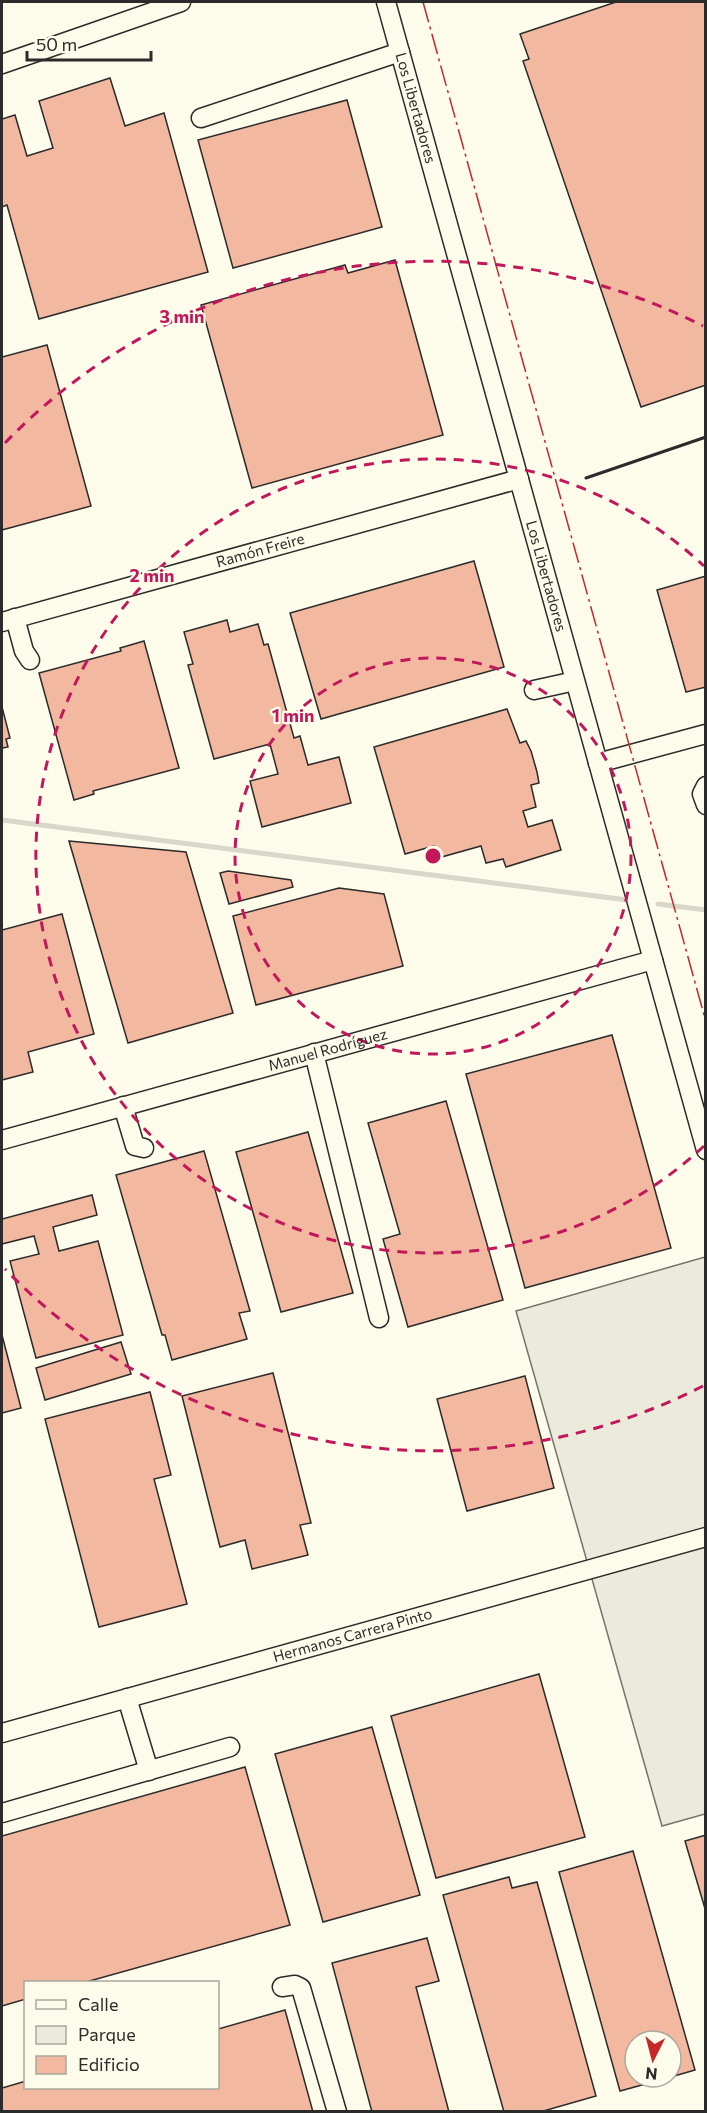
<svg xmlns="http://www.w3.org/2000/svg" width="707" height="2113" font-family="Commissioner,sans-serif">
<rect width="100%" height="100%" fill="#fdfbea"/>
<!-- green -->
<path fill="#ecebdb" stroke="#74746e" stroke-width="1.5" d="M 705,1257 L 705,1814 L 662,1826 L 516,1311 Z"/>
<g fill="none" stroke-linecap="round" stroke-linejoin="round">
<!-- stream -->
<g stroke="#d8d7c9" stroke-width="5">
<path d="M 2,820 L 627,900"/>
<path d="M 658,904 L 706,910"/>
</g>
</g>
<!-- building -->
<g fill="#f2b8a0" stroke="#2b2b2b" stroke-width="1.5">
<path d="M 616,2 L 706,2 L 706,385 L 641,407 L 523,61 L 529,59 L 520,34 Z"/>
<path d="M 110,78 L 125,126 L 164,113 L 208,272 L 39,319 L 7,205 L 2,207 L 2,119 L 15,115 L 27,156 L 53,148 L 39,101 Z"/>
<path d="M 347,100 L 382,227 L 233,268 L 198,140 Z"/>
<path d="M 395,260 L 443,435 L 252,488 L 201,305 L 345,265 L 348,273 Z"/>
<path d="M 47,345 L 91,506 L 2,530 L 2,357 Z"/>
<path d="M 474,561 L 504,667 L 321,719 L 290,613 Z"/>
<path d="M 706,576 L 706,687 L 686,692 L 657,590 Z"/>
<path d="M 227,620 L 230,632 L 258,624 L 264,645 L 268,644 L 294,738 L 300,736 L 308,765 L 339,757 L 351,803 L 262,827 L 250,781 L 278,774 L 270,744 L 214,759 L 188,665 L 193,664 L 184,632 Z"/>
<path d="M 144,641 L 179,768 L 93,791 L 94,794 L 74,800 L 39,673 L 121,651 L 120,648 Z"/>
<path d="M 2,707 L 10,738 L 6,739 L 8,747 L 2,748 Z"/>
<path d="M 507,709 L 520,743 L 526,741 L 531,751 L 537,772 L 539,783 L 531,785 L 536,807 L 523,811 L 528,827 L 552,820 L 561,850 L 506,867 L 503,859 L 486,863 L 481,846 L 438,858 L 434,846 L 405,854 L 374,747 Z"/>
<path d="M 69,841 L 186,852 L 233,1013 L 128,1043 Z"/>
<path d="M 228,871 L 291,880 L 293,887 L 229,904 L 220,873 Z"/>
<path d="M 339,888 L 384,894 L 403,966 L 256,1005 L 233,916 Z"/>
<path d="M 62,914 L 94,1034 L 28,1052 L 33,1072 L 2,1080 L 2,930 Z"/>
<path d="M 612,1035 L 671,1248 L 525,1288 L 466,1074 Z"/>
<path d="M 446,1101 L 503,1300 L 408,1327 L 383,1239 L 400,1234 L 368,1123 Z"/>
<path d="M 308,1132 L 353,1293 L 281,1312 L 236,1152 Z"/>
<path d="M 204,1151 L 250,1311 L 239,1313 L 247,1339 L 172,1360 L 165,1335 L 162,1335 L 116,1175 Z"/>
<path d="M 92,1195 L 97,1215 L 53,1227 L 59,1251 L 98,1241 L 123,1335 L 36,1358 L 10,1261 L 39,1254 L 34,1236 L 2,1244 L 2,1219 Z"/>
<path d="M 2,1335 L 21,1408 L 2,1413 Z"/>
<path d="M 121,1342 L 131,1374 L 45,1400 L 36,1368 Z"/>
<path d="M 273,1373 L 311,1523 L 300,1525 L 308,1555 L 252,1569 L 245,1540 L 220,1547 L 182,1396 Z"/>
<path d="M 525,1376 L 554,1488 L 467,1511 L 437,1399 Z"/>
<path d="M 150,1392 L 171,1475 L 154,1479 L 187,1604 L 99,1627 L 45,1419 Z"/>
<path d="M 539,1674 L 585,1837 L 436,1878 L 391,1716 Z"/>
<path d="M 372,1727 L 420,1895 L 323,1922 L 275,1754 Z"/>
<path d="M 245,1767 L 290,1925 L 86,1982 L 26,1982 L 26,1999 L 2,2006 L 2,1836 Z"/>
<path d="M 706,1835 L 706,1912 L 685,1841 Z"/>
<path d="M 633,1851 L 695,2070 L 671,2077 L 671,2041 L 635,2041 L 635,2077 L 671,2077 L 620,2091 L 559,1872 Z"/>
<path d="M 509,1877 L 512,1888 L 537,1882 L 596,2096 L 540,2112 L 504,2112 L 443,1895 Z"/>
<path d="M 427,1938 L 439,1981 L 416,1987 L 449,2112 L 372,2112 L 332,1963 Z"/>
<path d="M 285,2010 L 313,2112 L 2,2112 L 2,2088 L 26,2081 L 26,2088 L 218,2088 L 218,2029 Z"/>
</g>
<g fill="none" stroke-linecap="round" stroke-linejoin="round">
<defs>
<g id="minor">
<path id="s1" d="M 386,2 L 706,1150"/>
<path d="M 2,64 L 181,2"/>
<path d="M 201,118 L 400,52"/>
<path d="M 15,618 L 24,651 L 30,660"/>
<path id="s2" d="M 2,622 L 519,479"/>
<path d="M 534,690 L 575,681"/>
<path d="M 598,763 L 706,734"/>
<path d="M 706,786 L 702,794 L 706,805"/>
<path d="M 314,1053 L 379,1318"/>
<path d="M 123,1106 L 135,1146 L 144,1148"/>
<path id="s3" d="M 2,1140 L 653,960"/>
<path d="M 127,1698 L 149,1771"/>
<path id="s4" d="M 2,1733 L 706,1537"/>
<path d="M 2,1813 L 230,1747"/>
<path d="M 282,1987 L 295,1985 L 301,1988 L 337,2112"/>
</g>
</defs>
<!-- minor casing -->
<use href="#minor" stroke="#2b2b2b" stroke-width="21"/>
<!-- minor -->
<use href="#minor" stroke="#fdfbea" stroke-width="18"/>
<!-- wall -->
<path stroke="#2b2b2b" stroke-width="3" d="M 586,478 L 706,437"/>
<!-- power -->
<path stroke="#c62828" stroke-width="1.5" stroke-dasharray="21 4.5 3 4.5" stroke-linecap="butt" d="M 423,2 L 706,1022"/>
</g>
<!-- distance rings -->
<g fill="none" stroke="#c2185b" stroke-width="3" stroke-dasharray="10 8">
<circle cx="433" cy="856" r="198"/>
<path d="M704 1146A397 397 0 1 1 704 566"/>
<path d="M703 1386A595 595 0 0 1 5 1269M5 443A595 595 0 0 1 703 326"/>
</g>
<g text-anchor="middle" stroke-width="4.5" stroke-linejoin="round" paint-order="stroke">
<!-- street labels -->
<g font-size="15" fill="#2b2b2b" stroke="#fdfbea">
<text dy="5" stroke="none"><textPath href="#s1" startOffset="110">Los Libertadores</textPath></text>
<text dy="5" stroke="none"><textPath href="#s2" startOffset="268">Ramón Freire</textPath></text>
<text dy="5" stroke="none"><textPath href="#s1" startOffset="596">Los Libertadores</textPath></text>
<text dy="5" stroke="none"><textPath href="#s3" startOffset="338">Manuel Rodríguez</textPath></text>
<text dy="5" stroke="none"><textPath href="#s4" startOffset="364">Hermanos Carrera Pinto</textPath></text>
</g>
</g>
<circle cx="433" cy="856" r="9" fill="#c2185b" stroke="#fdfbea" stroke-width="3"/>
<g font-size="18" text-anchor="middle" font-weight="bold" fill="#c2185b" stroke="#fdfbea" stroke-width="4.5" stroke-linejoin="round" paint-order="stroke">
<text x="182" y="323">3 min</text>
<text x="152" y="582">2 min</text>
<text x="293" y="722">1 min</text>
</g>
<!-- border -->
<rect width="707" height="2113" fill="none" stroke="#2b2b2b" stroke-width="6"/>
<!-- legend -->
<rect x="24" y="1981" width="195" height="108" fill="#fdfbea" stroke="#a9a89e" stroke-width="1.5"/>
<rect x="36" y="2000" width="30" height="9" fill="#fdfbea" stroke="#a9a89e" stroke-width="1.5"/>
<text x="78" y="2011" font-size="18" fill="#2b2b2b">Calle</text>
<rect x="36" y="2026" width="30" height="18" fill="#ecebdb" stroke="#a9a89e" stroke-width="1.5"/>
<text x="78" y="2041" font-size="18" fill="#2b2b2b">Parque</text>
<rect x="36" y="2056" width="30" height="18" fill="#f2b8a0" stroke="#a9a89e" stroke-width="1.5"/>
<text x="78" y="2071" font-size="18" fill="#2b2b2b">Edificio</text>
<!-- north arrow -->
<g transform="translate(653 2059) rotate(186)"><circle r="28" fill="#fdfbea" stroke="#a9a89e" stroke-width="1.5"/>
<path d="M0-4.5L10 22L0 15L-10 22Z" fill="#c62828"/>
<text y="-9" font-size="16" font-weight="bold" text-anchor="middle" fill="#2b2b2b">N</text>
</g>
<!-- scale -->
<path d="M27 51v9h124v-9" fill="none" stroke="#2b2b2b" stroke-width="3"/>
<text x="36" y="51" font-size="18" fill="#2b2b2b" stroke="#fdfbea" stroke-width="4.5" paint-order="stroke">50 m</text>
</svg>
